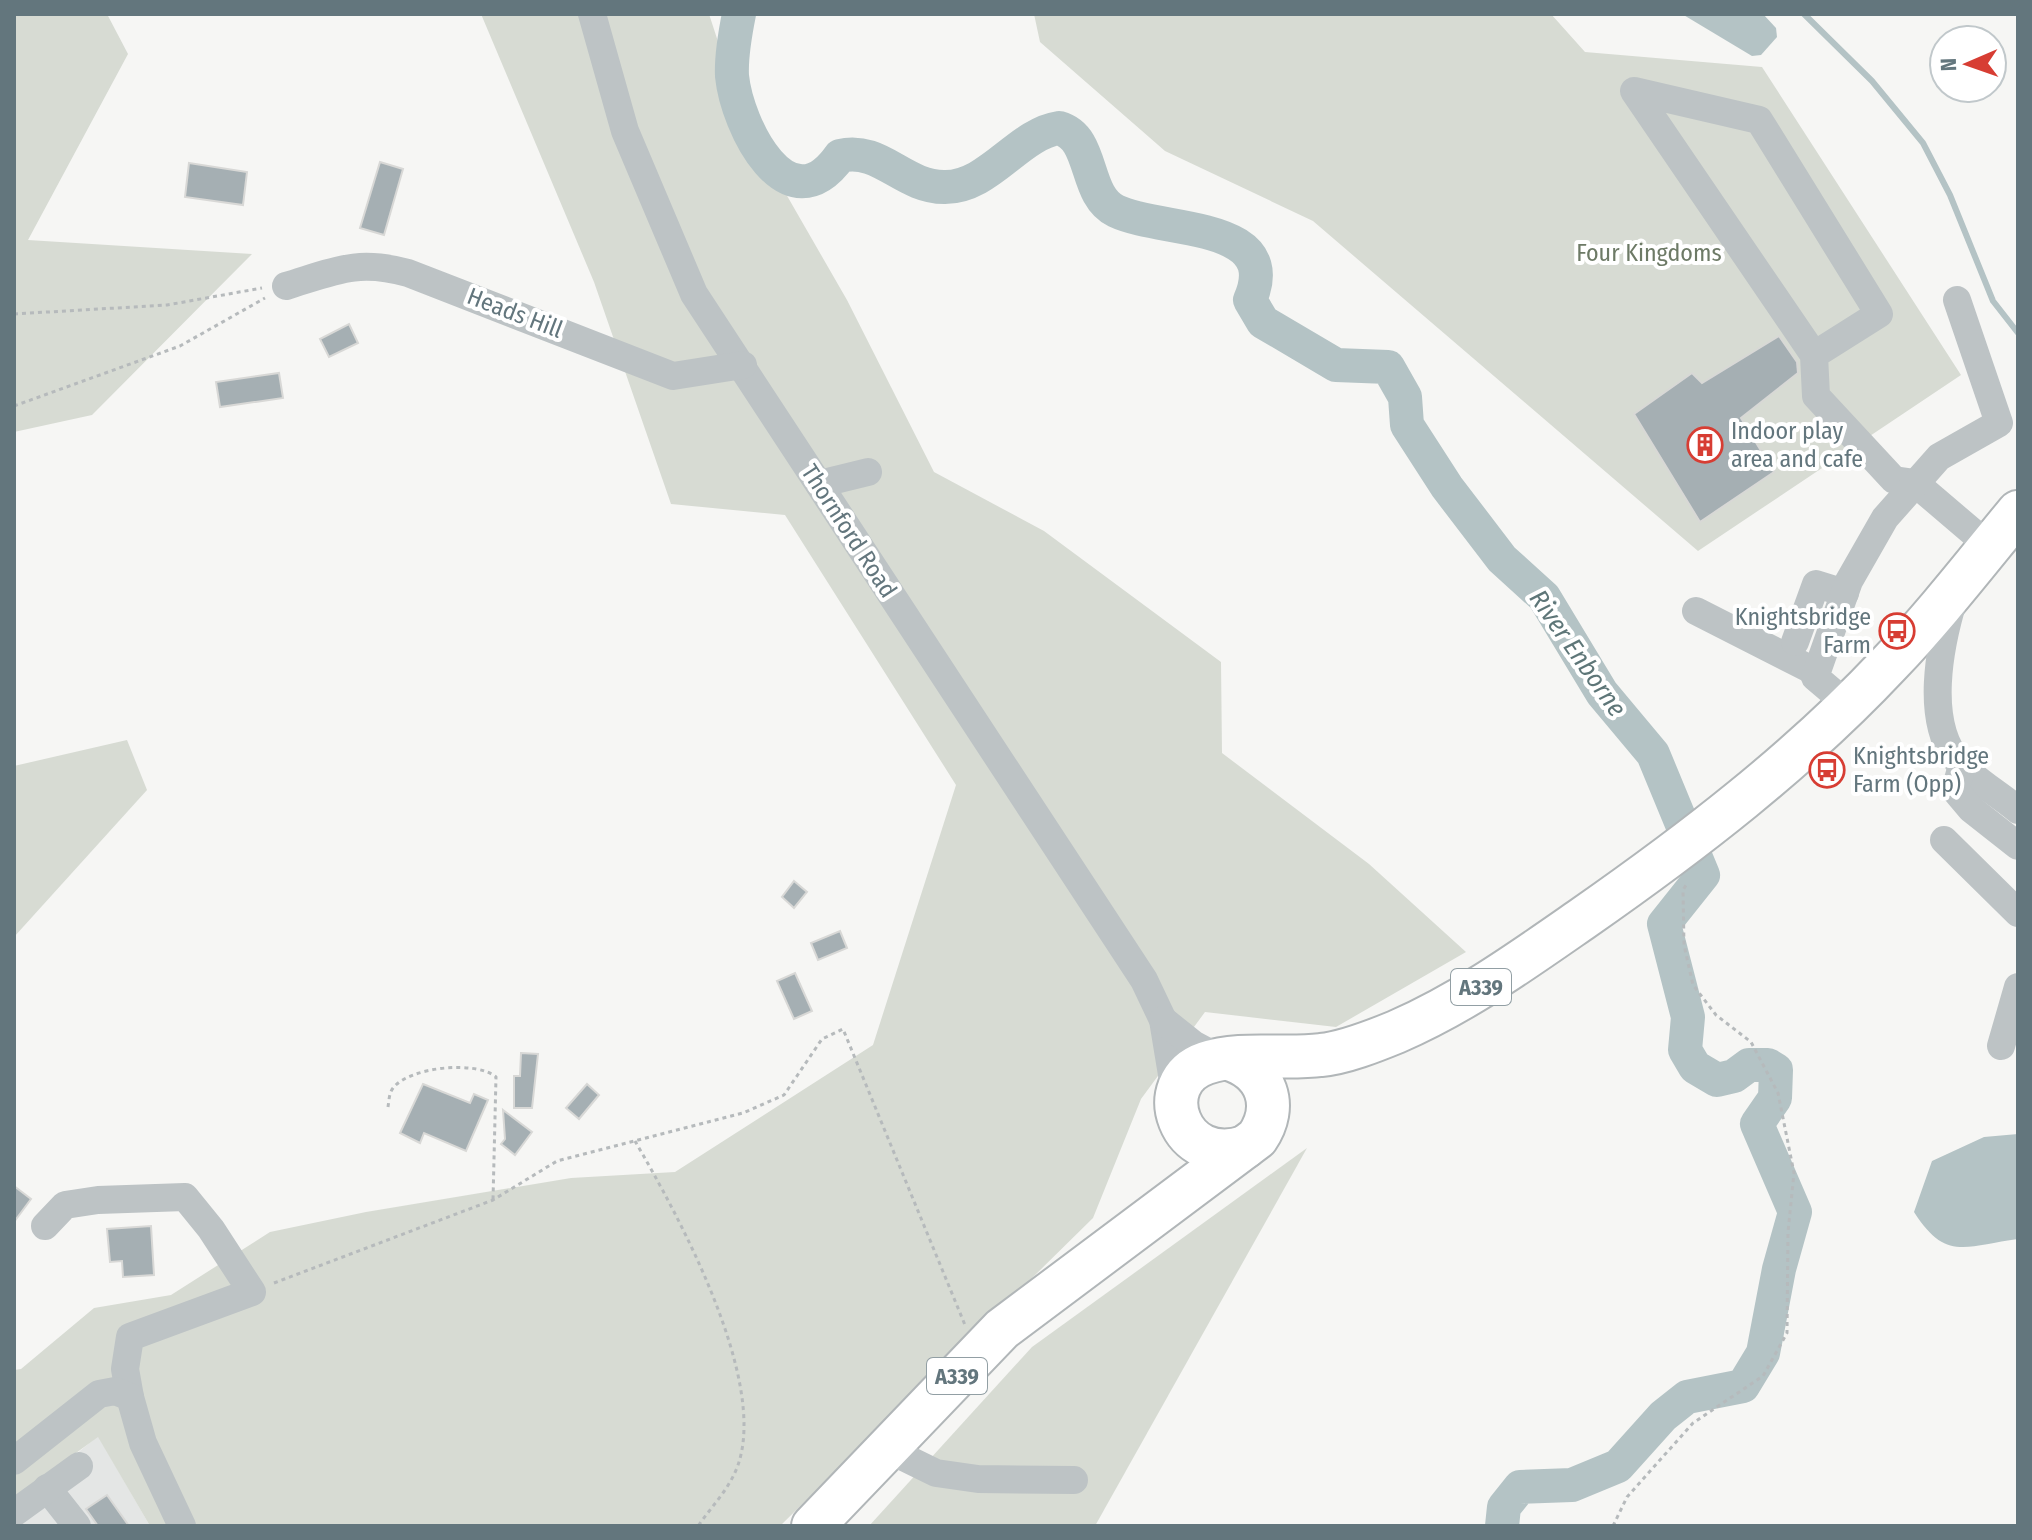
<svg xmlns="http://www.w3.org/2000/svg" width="2032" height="1540" font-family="'Fira Sans Condensed',sans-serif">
<rect width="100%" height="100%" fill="#f6f6f4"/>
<!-- built -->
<path fill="#e4e6e5" d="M 98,1436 L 150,1526 L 14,1526 L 14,1505 Z"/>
<!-- green -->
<g fill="#d7dbd3">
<path d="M 14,14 L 107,14 L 128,54 L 28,240 L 252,254 L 92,415 L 14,432 Z"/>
<path d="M 481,14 L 709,14 L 744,121 L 847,300 L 934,472 L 1044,531 L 1221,662 L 1222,753 L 1369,864 L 1466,952 L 1336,1027 L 1205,1012 L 1141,1099 L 1093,1218 L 780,1526 L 150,1526 L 98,1437 L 14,1498 L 14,1370 L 21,1369 L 94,1308 L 171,1295 L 270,1232 L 366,1212 L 571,1178 L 675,1172 L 873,1045 L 956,785 L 785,515 L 671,504 L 594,282 Z"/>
<path d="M 1034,14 L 1551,14 L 1585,52 L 1762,67 L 1961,375 L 1698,551 L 1313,221 L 1165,151 L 1040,42 Z"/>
<path d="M 127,740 L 147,790 L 14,937 L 14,766 Z"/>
<path d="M 1307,1148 L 1095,1526 L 869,1526 L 1032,1347 Z"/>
</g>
<!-- water -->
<g fill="#b4c3c5">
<path d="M 1682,14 L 1763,14 L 1776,28 L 1777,37 L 1761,55 L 1752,56 Z"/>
<path d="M 2018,1134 L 2018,1239 C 1965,1246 1946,1262 1914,1212 L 1932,1161 L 1984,1137 Z"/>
</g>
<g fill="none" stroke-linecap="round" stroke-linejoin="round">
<!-- stream -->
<path stroke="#b4c3c5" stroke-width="6" d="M 1804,14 L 1872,81 L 1923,143 L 1950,195 L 1993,301 L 2018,333"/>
<!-- river -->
<path stroke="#b4c3c5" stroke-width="34" d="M 739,14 C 735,34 731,56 732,76 C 737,126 788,229 840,156 C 880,146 903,187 944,187 C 989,188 1018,134 1059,128 C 1095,138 1083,195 1116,211 C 1162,233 1284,221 1250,300 L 1263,322 L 1336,365 L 1388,367 L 1405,397 L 1407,425 L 1447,487 L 1502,559 L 1544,597 L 1602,693 L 1653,754 L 1703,875 L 1664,924 L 1688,1017 L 1685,1050 L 1695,1067 L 1717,1080 L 1734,1076 L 1749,1065 L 1768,1065 L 1776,1070 L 1775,1098 L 1757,1124 L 1795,1212 L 1779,1269 L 1763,1353 L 1743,1386 L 1687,1397 L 1663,1416 L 1618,1466 L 1572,1485 L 1520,1487 L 1504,1507 L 1502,1526"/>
</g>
<!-- building -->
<g fill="#a5afb3" stroke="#d8d8d6" stroke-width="2">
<path d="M 380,162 L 403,169 L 384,235 L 360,228 Z"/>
<path d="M 189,163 L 247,172 L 243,205 L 185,197 Z"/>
<path d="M 349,324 L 358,343 L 329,357 L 320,339 Z"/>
<path d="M 1779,336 L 1797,362 L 1798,373 L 1741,418 L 1774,472 L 1700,522 L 1634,414 L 1692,373 L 1702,383 Z"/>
<path d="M 279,373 L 283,398 L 220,407 L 216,382 Z"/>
<path d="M 794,881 L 807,892 L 794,908 L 782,897 Z"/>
<path d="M 840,931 L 847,948 L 818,960 L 811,943 Z"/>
<path d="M 795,973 L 812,1011 L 794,1019 L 777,981 Z"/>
<path d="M 521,1053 L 538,1054 L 532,1108 L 514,1108 L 514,1076 L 520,1076 Z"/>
<path d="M 423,1084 L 470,1103 L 474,1094 L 488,1100 L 466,1151 L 424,1133 L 420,1143 L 400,1133 Z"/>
<path d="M 587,1084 L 599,1095 L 579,1119 L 566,1108 Z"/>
<path d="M 503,1110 L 532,1132 L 515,1155 L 501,1144 L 505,1139 Z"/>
<path d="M 14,1186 L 31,1199 L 14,1222 Z"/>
<path d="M 151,1226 L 154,1275 L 123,1277 L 122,1261 L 110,1262 L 107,1229 Z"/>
<path d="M 107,1495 L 129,1526 L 98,1526 L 86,1509 Z"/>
</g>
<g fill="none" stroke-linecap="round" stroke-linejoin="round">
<defs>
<g id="highway">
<path d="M 1245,1147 C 1179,1169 1150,1082 1206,1063 C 1241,1051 1284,1060 1321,1055 C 1344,1053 1374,1041 1396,1032 C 1463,1003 1523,960 1582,919 C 1691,843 1798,761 1889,664 C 1935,616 1976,563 2018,512"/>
<path d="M 813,1526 L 1002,1329 L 1257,1138 C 1279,1106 1267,1071 1229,1059"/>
</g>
</defs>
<!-- highway casing -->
<use href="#highway" stroke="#b1b6b8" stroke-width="46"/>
<!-- path -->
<g stroke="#b6babc" stroke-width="3" stroke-dasharray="4 4" stroke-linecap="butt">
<path d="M 14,314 L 167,305 L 262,288"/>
<path d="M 14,406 L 180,346 L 265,298"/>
<path d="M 388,1107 C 389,1101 389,1093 393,1088 C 409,1067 476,1060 496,1077 L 493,1200"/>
<path d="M 635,1141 C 678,1215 768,1379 738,1465 C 730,1488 712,1506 698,1526"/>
<path d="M 274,1283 L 493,1200 L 557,1161 L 743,1113 L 784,1095 L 822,1039 L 843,1029 L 965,1325"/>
<path d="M 1613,1526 L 1627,1497 L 1693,1423 L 1763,1376 L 1787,1333 L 1788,1232 L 1794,1173 L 1778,1093 L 1751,1042 L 1716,1015 L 1693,985 L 1684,945 L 1683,890 L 1688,882"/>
</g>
<!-- minor -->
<g stroke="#bdc3c5" stroke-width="28">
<path d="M 592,14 L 625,131 L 694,294 L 1144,980 L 1163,1020 L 1176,1099"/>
<path d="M 286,286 C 335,271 357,259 408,273 L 673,376 L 743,365"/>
<path d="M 1814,355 L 1634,91 L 1759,120 L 1879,314 L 1814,355 L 1816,396 L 1894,480 L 1915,483 L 1989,546"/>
<path d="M 819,484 L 868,472"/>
<path d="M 1954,598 C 1940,644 1923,723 1960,764 C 1976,781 2000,795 2018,810"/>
<path d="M 1696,611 L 1816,672"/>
<path d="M 1795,642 L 1816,584 L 1845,593"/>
<path d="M 1848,705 L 1815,677 L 1849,581 L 1885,518 L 1939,457 L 1999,423 L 1957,300"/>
<path d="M 1962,766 L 1955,790 L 1971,809 L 2018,846"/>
<path d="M 1944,840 L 2018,913"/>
<path d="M 1163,1020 L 1193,1044 L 1221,1059"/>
<path d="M 2001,1046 L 2018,987"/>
<path d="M 45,1226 L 65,1205 L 98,1200 L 185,1197 L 211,1229 L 252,1292 L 130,1337 L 125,1369 L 130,1397"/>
<path d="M 887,1449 L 936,1473 L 978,1479 L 1074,1480"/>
<path d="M 14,1461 L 99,1394 L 115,1391 L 130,1397 L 143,1443 L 182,1526"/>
<path d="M 47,1488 L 77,1526"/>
<path d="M 14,1513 L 79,1466"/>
</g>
<!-- highway -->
<use href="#highway" stroke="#fff" stroke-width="42"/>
</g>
<!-- icons -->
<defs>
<symbol id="building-ring" viewBox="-11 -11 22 22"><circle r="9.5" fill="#fff" stroke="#d73d33" stroke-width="1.5"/><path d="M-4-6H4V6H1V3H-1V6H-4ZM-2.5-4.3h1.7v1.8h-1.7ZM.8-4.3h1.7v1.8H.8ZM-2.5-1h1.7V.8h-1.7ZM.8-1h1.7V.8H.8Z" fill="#d73d33"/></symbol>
<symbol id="bus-ring" viewBox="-11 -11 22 22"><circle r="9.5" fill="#fff" stroke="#d73d33" stroke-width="1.5"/><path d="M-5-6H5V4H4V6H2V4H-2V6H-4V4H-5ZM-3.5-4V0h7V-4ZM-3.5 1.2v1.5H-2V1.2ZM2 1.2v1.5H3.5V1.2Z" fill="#d73d33"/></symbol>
</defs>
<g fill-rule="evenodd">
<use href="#building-ring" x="1685" y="425" width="40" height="40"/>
<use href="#bus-ring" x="1877" y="611" width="40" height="40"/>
<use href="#bus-ring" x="1807" y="750" width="40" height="40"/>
</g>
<g text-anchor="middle" stroke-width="8" stroke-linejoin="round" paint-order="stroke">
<!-- shield labels -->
<g fill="#fff" stroke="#929fa4" stroke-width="2">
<rect x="1451" y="969" width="60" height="36" rx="6"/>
<rect x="927" y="1358" width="60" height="36" rx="6"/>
</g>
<g font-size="22" font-weight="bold" fill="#63767d">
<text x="1481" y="995">A339</text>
<text x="957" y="1384">A339</text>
</g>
<!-- park labels -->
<g font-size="24" fill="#6d7a66" stroke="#fff">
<text x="1649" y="261">Four Kingdoms</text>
</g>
<!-- street labels -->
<g font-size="24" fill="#63767d" stroke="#fff">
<text transform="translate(515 313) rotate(21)" y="8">Heads Hill</text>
<text transform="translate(849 531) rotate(57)" y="8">Thornford Road</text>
</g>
<!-- poi labels -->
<g font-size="24" fill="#63767d" stroke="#fff" text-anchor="start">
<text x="1731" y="439">Indoor play<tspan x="1731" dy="28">area and cafe</tspan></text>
<text x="1871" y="625" text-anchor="end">Knightsbridge<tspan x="1871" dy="28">Farm</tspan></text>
<text x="1853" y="764">Knightsbridge<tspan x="1853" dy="28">Farm (Opp)</tspan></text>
</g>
<!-- water labels -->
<g font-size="26" font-style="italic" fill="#5e7678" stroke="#fff">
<text transform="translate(1578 653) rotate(55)" y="9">River Enborne</text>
</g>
</g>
<!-- border -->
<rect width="2032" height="1540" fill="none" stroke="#63767d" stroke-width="32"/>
<!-- north arrow -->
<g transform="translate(1968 64) rotate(268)"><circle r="38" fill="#ffffff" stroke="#c1c8cb" stroke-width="2"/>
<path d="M0-6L14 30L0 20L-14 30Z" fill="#d73d33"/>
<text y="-12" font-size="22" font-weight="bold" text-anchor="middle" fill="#63767d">N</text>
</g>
</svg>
